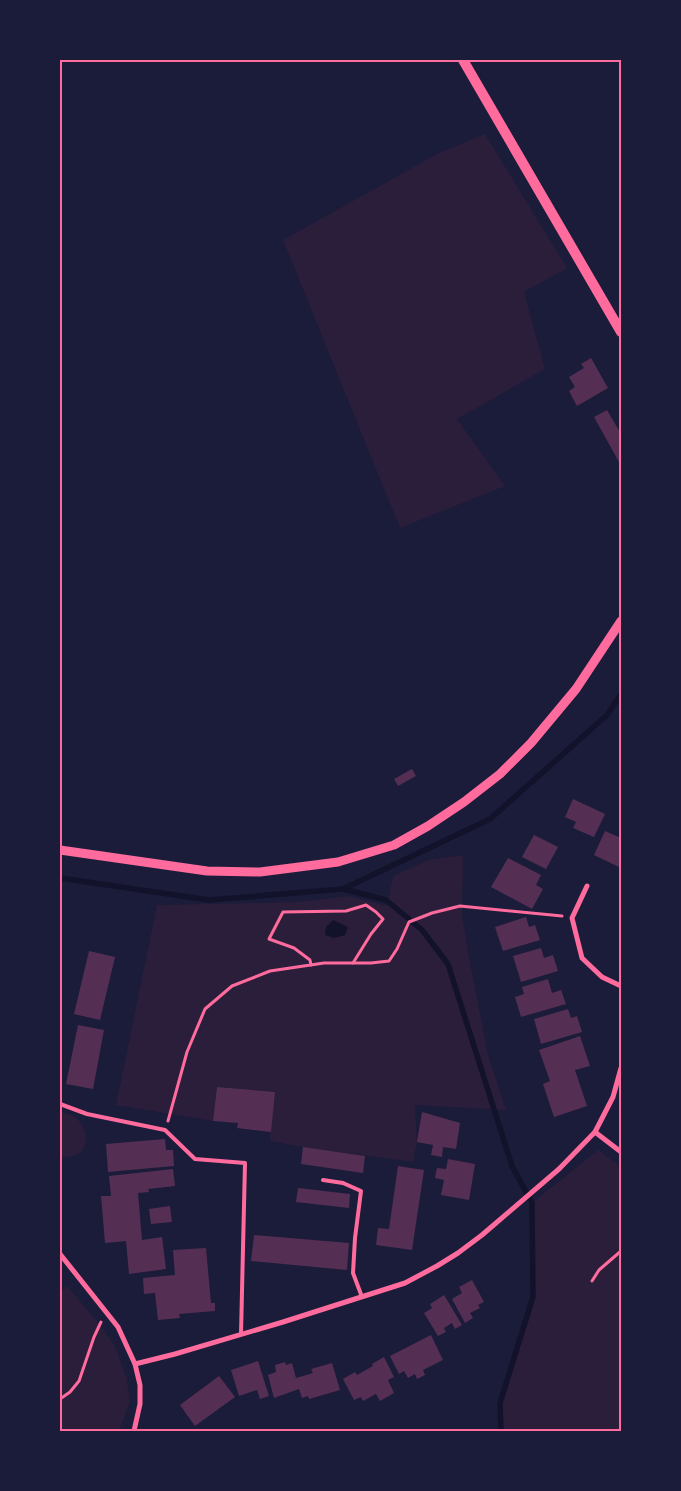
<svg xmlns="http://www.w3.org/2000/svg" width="681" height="1491" font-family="Commissioner,sans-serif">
<rect width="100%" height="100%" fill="#1b1b3a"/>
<!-- green -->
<g fill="#2a1e3b">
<path d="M 485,134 L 567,268 L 524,292 L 545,369 L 457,419 L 505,486 L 400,528 L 283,240 L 439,153 Z"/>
<path d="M 463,855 L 462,915 L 469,957 L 488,1055 L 506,1110 L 415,1105 L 417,1142 L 413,1162 L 303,1147 L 270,1141 L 274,1092 L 217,1087 L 213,1121 L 116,1105 L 157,905 L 299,902 L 349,896 L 387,906 L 393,876 L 428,860 Z"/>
<path d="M 60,1112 C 64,1113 68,1114 72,1115 C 86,1123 93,1146 76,1155 C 72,1157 65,1157 60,1157 Z"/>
<path d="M 598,1150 L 621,1167 L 621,1431 L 499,1431 L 500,1403 L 533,1297 L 532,1203 Z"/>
<path d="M 67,1286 L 96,1320 L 115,1346 L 126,1376 L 130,1401 L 119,1431 L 60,1431 L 60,1292 Z"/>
</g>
<!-- water -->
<path fill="#12122b" d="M 333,920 L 348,927 L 345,935 L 334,938 L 325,935 L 326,927 Z"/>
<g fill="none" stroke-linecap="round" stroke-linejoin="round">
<!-- stream -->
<g stroke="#12122b" stroke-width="5.5">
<path d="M 60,878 L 209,900 L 343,889 L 386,900 L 422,930 L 448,964 L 512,1166 L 532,1203 L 533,1297 L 500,1403 L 501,1431"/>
<path d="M 343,889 L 490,819 L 607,715 L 621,694"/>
</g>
</g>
<!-- building -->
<g fill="#542f53">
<path d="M 591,358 L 608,388 L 577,406 L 569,391 L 575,387 L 569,377 L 584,368 L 581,364 Z"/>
<path d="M 607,410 L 621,434 L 621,461 L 619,462 L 594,417 Z"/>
<path d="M 412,769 L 416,776 L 398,786 L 394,779 Z"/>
<path d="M 573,799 L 605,814 L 594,837 L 573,828 L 576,822 L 565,817 Z"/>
<path d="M 605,831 L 621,838 L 621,868 L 594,855 Z"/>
<path d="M 534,835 L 558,847 L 546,869 L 522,857 Z"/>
<path d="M 508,858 L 541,875 L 536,885 L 543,889 L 532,909 L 491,887 Z"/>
<path d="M 526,917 L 529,927 L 535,925 L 540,940 L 503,951 L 495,927 Z"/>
<path d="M 541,948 L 544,958 L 553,955 L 558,971 L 521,982 L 513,956 Z"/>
<path d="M 89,951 L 115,957 L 100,1020 L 74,1014 Z"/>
<path d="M 548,979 L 552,993 L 561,990 L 566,1004 L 521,1017 L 515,997 L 524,994 L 522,987 Z"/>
<path d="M 568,1009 L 571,1018 L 577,1016 L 582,1032 L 541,1044 L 534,1019 Z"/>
<path d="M 78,1025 L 104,1030 L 93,1089 L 66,1084 Z"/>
<path d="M 580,1036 L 590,1066 L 575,1070 L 587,1106 L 554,1117 L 543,1084 L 550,1081 L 539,1050 Z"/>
<path d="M 217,1087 L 275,1092 L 271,1132 L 237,1128 L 238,1123 L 213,1121 Z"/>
<path d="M 422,1112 L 460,1123 L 456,1149 L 443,1147 L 442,1157 L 431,1155 L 433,1145 L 417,1142 Z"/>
<path d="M 165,1139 L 166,1150 L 173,1150 L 174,1166 L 108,1172 L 106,1144 Z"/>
<path d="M 303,1147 L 365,1156 L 363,1173 L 301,1164 Z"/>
<path d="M 448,1159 L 475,1164 L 469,1200 L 441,1195 L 444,1180 L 435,1178 L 437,1168 L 446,1169 Z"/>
<path d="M 398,1166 L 424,1170 L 412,1250 L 376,1245 L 378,1228 L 389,1229 Z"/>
<path d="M 173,1169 L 175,1186 L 148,1189 L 149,1192 L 138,1193 L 142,1240 L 162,1237 L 166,1269 L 129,1274 L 126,1241 L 105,1243 L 101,1196 L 111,1196 L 109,1176 Z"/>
<path d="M 298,1188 L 350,1194 L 349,1208 L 296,1202 Z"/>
<path d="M 170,1206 L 172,1222 L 151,1224 L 149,1209 Z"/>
<path d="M 254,1235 L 349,1243 L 347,1270 L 251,1261 Z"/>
<path d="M 206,1248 L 211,1303 L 215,1303 L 215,1311 L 179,1314 L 180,1318 L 158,1320 L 155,1293 L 144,1294 L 143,1278 L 175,1275 L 173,1250 Z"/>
<path d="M 472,1280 L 484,1302 L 478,1305 L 480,1308 L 470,1313 L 473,1318 L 465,1323 L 452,1299 L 462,1293 L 459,1287 Z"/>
<path d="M 444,1295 L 462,1325 L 455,1329 L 452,1323 L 444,1328 L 446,1332 L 438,1336 L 424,1313 L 432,1308 L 430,1304 Z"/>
<path d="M 431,1335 L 443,1360 L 423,1370 L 425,1375 L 417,1379 L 415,1374 L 408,1378 L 404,1371 L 399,1374 L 390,1356 Z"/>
<path d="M 384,1357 L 394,1377 L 388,1380 L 394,1393 L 380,1401 L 376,1394 L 363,1401 L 361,1397 L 354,1400 L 343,1379 L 355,1372 L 357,1375 L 373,1366 L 372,1364 Z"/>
<path d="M 258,1361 L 269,1396 L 260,1399 L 257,1390 L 239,1396 L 231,1370 Z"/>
<path d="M 285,1362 L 286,1365 L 292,1363 L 296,1378 L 313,1373 L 311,1369 L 332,1363 L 340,1390 L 309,1399 L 308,1396 L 302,1398 L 299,1389 L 274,1398 L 268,1375 L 276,1372 L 275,1365 Z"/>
<path d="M 219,1376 L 235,1397 L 195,1426 L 180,1405 Z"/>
</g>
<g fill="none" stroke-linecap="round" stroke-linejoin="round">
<!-- path -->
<g stroke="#ff6b9d" stroke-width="3">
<path d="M 311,965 L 310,960 L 294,948 L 269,939 L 283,912 L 346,911 L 366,905 L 376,912 L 383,919 L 371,934 L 353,963"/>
<path d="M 168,1121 L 187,1052 L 205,1009 L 232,986 L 270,971 L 324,963 L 371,963 L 389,961 L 397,949 L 409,922 L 432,913 L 460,906 L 562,916"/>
<path d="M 592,1281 L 599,1270 L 621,1251"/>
<path d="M 60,1399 L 70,1392 L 79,1381 L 94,1337 L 101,1322"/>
</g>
<!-- service -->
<g stroke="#ff6b9d" stroke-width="4">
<path d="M 60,1104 L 87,1114 L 165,1130 L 195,1159 L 245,1163 L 241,1334"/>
<path d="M 323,1180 L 343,1183 L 361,1191 L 355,1238 L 353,1273 L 362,1297"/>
</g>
<!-- minor -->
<g stroke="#ff6b9d" stroke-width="5">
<path d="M 587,886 L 572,918 L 582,958 L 602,977 L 621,986"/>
<path d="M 595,1132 L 621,1152"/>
<path d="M 60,1254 L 118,1327 L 135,1364 L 140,1385 L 140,1404 L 134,1431"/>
<path d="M 135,1364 L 175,1354 L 283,1322 L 405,1283 L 437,1266 L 458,1253 L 482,1235 L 559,1169 L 595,1132 L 613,1097 L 621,1068"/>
</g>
<!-- tertiary -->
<path stroke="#ff6b9d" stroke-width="9" d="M 60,850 L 207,871 L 260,872 L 338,862 L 394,845 L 428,826 L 464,802 L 500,774 L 531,743 L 576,689 L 621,621"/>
<!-- secondary -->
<path stroke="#ff6b9d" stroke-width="10" d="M 463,60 L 621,332"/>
</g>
<!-- border -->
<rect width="681" height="1491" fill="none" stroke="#1b1b3a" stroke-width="122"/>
<rect x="61" y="61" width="559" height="1369" fill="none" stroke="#ff6b9d" stroke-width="2"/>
</svg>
